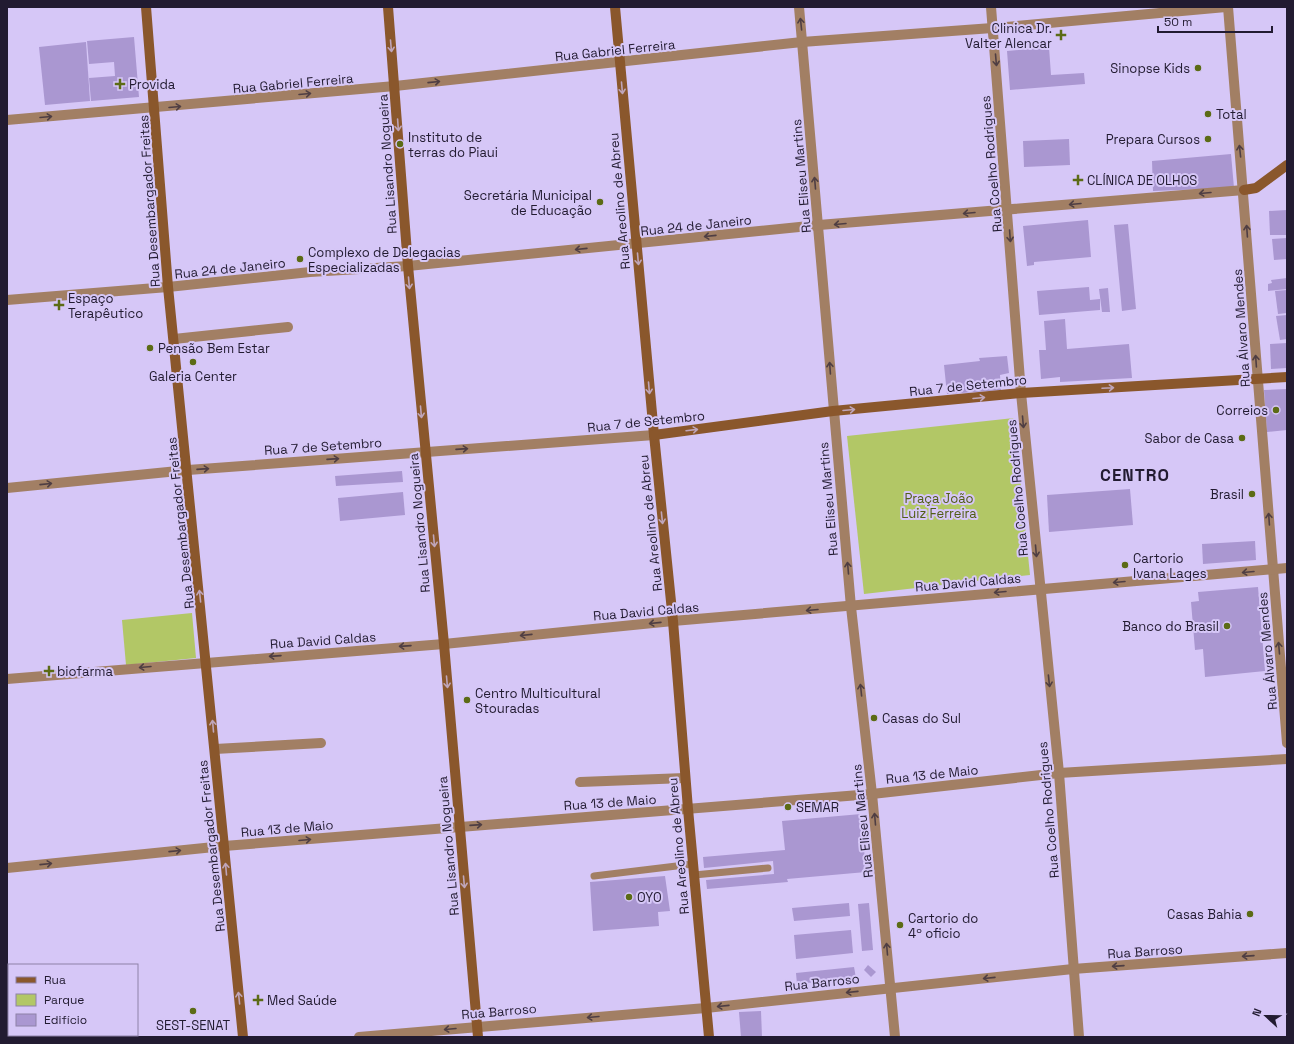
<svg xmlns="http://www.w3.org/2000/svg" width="1294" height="1044" font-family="'Space Grotesk',sans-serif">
<rect width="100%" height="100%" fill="#d6c7f7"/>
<!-- green -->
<g fill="#b2c766">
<path d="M 1014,418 L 1030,575 L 864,594 L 847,436 Z"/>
<path d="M 192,613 L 196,658 L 126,665 L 122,620 Z"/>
</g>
<!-- building -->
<g fill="#aa97d1">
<path d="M 134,37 L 139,97 L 91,101 L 89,78 L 115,76 L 114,62 L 89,64 L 87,41 Z"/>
<path d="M 86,42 L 90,101 L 45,105 L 39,47 Z"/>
<path d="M 1049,47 L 1051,75 L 1084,73 L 1085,84 L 1010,90 L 1007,51 Z"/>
<path d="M 1069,139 L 1070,165 L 1024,167 L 1023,141 Z"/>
<path d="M 1231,154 L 1234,188 L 1153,191 L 1152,161 Z"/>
<path d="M 1287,210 L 1287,235 L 1270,235 L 1269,211 Z"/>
<path d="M 1088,220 L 1091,257 L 1034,262 L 1034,265 L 1027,266 L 1023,226 Z"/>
<path d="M 1128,224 L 1136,309 L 1122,311 L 1114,225 Z"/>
<path d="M 1287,238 L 1287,259 L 1274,260 L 1272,239 Z"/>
<path d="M 1287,278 L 1287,289 L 1268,291 L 1268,284 L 1272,283 L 1271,280 Z"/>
<path d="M 1089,287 L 1090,300 L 1100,299 L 1100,310 L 1039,315 L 1037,291 Z"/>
<path d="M 1108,288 L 1110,312 L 1102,312 L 1099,289 Z"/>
<path d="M 1287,290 L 1287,313 L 1278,314 L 1275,291 Z"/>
<path d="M 1287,315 L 1287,339 L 1280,340 L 1276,316 Z"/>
<path d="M 1065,319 L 1067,349 L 1129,344 L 1132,378 L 1060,382 L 1060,377 L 1041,379 L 1039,350 L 1046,350 L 1044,321 Z"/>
<path d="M 1287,343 L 1287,368 L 1271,369 L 1270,344 Z"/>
<path d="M 1007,356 L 1009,373 L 1000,375 L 1001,390 L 947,394 L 944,365 L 980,361 L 979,358 Z"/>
<path d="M 1287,389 L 1287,430 L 1267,432 L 1264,390 Z"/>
<path d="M 402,471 L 403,482 L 336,486 L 335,476 Z"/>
<path d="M 1130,489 L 1133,525 L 1049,532 L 1047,495 Z"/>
<path d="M 403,492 L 405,515 L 340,521 L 338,498 Z"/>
<path d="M 1255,541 L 1256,560 L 1203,564 L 1202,544 Z"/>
<path d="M 1258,587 L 1265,671 L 1205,677 L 1203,649 L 1195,650 L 1191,602 L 1199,601 L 1198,592 Z"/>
<path d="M 861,814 L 866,872 L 787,879 L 788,882 L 707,889 L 706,880 L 774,874 L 773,861 L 704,868 L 703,857 L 785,850 L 782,821 Z"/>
<path d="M 665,876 L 670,911 L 658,912 L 659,926 L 593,931 L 590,882 Z"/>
<path d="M 849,903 L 850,916 L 794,921 L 792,908 Z"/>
<path d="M 869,903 L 873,950 L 862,951 L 858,904 Z"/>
<path d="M 851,930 L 853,953 L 796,959 L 794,935 Z"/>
<path d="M 868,965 L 876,972 L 871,977 L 864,970 Z"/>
<path d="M 854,967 L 856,978 L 797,984 L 796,973 Z"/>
<path d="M 761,1011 L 762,1037 L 741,1037 L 739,1012 Z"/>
</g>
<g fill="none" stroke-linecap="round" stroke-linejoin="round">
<!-- lane -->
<g stroke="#a27f64" stroke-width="7">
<path d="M 694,875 L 768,868"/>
<path d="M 594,876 L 693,864"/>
</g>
<!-- street -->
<g stroke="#a27f64" stroke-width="10">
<path d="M 799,7 L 851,607 L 872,794 L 895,1037"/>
<path d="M 991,7 L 1021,393 L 1059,773 L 1079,1037"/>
<path d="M 1228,7 L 1287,743"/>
<path d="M 7,120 L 395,86 L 802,42 L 1006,27 L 1226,7"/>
<path d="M 7,300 L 168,287 L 310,272 L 408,266 L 819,225 L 1244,190"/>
<path d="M 174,339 L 288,327"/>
<path d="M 7,488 L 188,470 L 654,435"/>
<path d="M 7,679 L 444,644 L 673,621 L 1287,568"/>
<path d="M 215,749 L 321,743"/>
<path d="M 580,782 L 685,778"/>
<path d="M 7,868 L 224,846 L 872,794 L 1059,773 L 1287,759"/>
<path d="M 359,1037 L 706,1008 L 1073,969 L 1287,953"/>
</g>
<!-- secondary -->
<g stroke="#8a572c" stroke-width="10">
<path d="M 146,7 L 168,287 L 243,1037"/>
<path d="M 388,7 L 408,266 L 444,644 L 478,1037"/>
<path d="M 615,7 L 654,435 L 673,621 L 688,809 L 709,1037"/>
<path d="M 1244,190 L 1256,188 L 1287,165"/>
<path d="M 654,435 L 833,411 L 1021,393 L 1287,377"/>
</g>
</g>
<!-- one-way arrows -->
<defs><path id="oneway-shaft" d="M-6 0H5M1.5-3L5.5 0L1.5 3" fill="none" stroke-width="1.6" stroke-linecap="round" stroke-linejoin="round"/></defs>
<g stroke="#4f3e43">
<use href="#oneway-shaft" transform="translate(801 24) rotate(-96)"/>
<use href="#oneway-shaft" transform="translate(996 60) rotate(85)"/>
<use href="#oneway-shaft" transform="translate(434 82) rotate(-6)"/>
<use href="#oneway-shaft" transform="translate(305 94) rotate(-5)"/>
<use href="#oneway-shaft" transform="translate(175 107) rotate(-5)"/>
<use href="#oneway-shaft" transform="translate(46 117) rotate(-5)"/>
<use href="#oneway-shaft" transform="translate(1240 151) rotate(-96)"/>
<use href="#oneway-shaft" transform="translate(815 183) rotate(-95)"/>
<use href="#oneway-shaft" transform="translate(1205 193) rotate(175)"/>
<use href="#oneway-shaft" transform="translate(1075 204) rotate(175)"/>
<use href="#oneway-shaft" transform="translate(969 213) rotate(175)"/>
<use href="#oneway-shaft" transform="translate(840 224) rotate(175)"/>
<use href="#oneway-shaft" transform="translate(1247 231) rotate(-94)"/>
<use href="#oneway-shaft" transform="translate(710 236) rotate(174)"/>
<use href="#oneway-shaft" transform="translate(1010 236) rotate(86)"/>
<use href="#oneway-shaft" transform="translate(581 249) rotate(174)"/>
<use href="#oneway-shaft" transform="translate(1256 361) rotate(-94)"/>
<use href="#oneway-shaft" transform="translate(830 368) rotate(-94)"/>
<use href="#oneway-shaft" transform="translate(1023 422) rotate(85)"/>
<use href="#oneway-shaft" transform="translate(462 449) rotate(-4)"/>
<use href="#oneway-shaft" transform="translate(333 459) rotate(-4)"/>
<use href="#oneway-shaft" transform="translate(203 469) rotate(-4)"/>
<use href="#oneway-shaft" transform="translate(46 484) rotate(-6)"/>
<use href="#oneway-shaft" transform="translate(1269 519) rotate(-94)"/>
<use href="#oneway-shaft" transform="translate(1036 551) rotate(85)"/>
<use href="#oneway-shaft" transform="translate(848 568) rotate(-95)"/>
<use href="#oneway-shaft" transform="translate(1248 572) rotate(175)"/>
<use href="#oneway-shaft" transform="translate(1119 582) rotate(175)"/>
<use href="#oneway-shaft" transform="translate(1000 592) rotate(175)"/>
<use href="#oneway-shaft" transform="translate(812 610) rotate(175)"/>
<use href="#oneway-shaft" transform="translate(655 623) rotate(174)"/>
<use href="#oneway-shaft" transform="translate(526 635) rotate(174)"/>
<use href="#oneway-shaft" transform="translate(405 646) rotate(176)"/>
<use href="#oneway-shaft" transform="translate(1279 648) rotate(-95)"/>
<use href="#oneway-shaft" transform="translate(275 656) rotate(176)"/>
<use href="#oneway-shaft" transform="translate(145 667) rotate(175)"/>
<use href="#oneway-shaft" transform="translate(1049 681) rotate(84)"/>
<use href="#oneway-shaft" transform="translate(861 690) rotate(-96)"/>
<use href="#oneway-shaft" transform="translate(875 819) rotate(-95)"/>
<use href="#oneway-shaft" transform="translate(476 825) rotate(-4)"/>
<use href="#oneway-shaft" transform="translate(305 840) rotate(-5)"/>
<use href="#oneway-shaft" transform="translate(175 851) rotate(-6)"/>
<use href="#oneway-shaft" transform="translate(46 864) rotate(-6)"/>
<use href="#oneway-shaft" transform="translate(887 949) rotate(-95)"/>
<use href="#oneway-shaft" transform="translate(1248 956) rotate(176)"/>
<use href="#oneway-shaft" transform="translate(1118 966) rotate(176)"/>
<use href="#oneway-shaft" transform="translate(989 978) rotate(174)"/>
<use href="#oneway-shaft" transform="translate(852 992) rotate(174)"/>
<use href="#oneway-shaft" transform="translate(723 1006) rotate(174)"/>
<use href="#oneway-shaft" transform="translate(593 1017) rotate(175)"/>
<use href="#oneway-shaft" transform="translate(450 1029) rotate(175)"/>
</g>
<g stroke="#bfa5ba">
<use href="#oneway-shaft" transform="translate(391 46) rotate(85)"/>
<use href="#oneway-shaft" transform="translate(622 88) rotate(85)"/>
<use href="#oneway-shaft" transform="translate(398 125) rotate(86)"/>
<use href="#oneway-shaft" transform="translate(638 259) rotate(85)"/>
<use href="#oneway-shaft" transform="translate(409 283) rotate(85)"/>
<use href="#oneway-shaft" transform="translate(649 388) rotate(85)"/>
<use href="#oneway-shaft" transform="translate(1108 388) rotate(-3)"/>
<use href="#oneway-shaft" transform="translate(979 398) rotate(-5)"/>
<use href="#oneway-shaft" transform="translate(849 410) rotate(-5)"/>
<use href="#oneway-shaft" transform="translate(421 412) rotate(85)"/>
<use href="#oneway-shaft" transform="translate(692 430) rotate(-7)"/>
<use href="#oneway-shaft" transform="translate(662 518) rotate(84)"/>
<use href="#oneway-shaft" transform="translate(434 541) rotate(85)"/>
<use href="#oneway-shaft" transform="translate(200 596) rotate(-96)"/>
<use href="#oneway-shaft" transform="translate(447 682) rotate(85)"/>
<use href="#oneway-shaft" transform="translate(213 726) rotate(-95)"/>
<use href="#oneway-shaft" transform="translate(226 869) rotate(-95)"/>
<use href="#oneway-shaft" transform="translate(464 882) rotate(85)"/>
<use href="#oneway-shaft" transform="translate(239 998) rotate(-96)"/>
</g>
<!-- markers -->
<g fill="#5c6b15" stroke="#d6c7f7" stroke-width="1.5">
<path d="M1059 29h4v4h4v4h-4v4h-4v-4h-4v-4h4z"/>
<circle cx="1198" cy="68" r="4"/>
<path d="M118 78h4v4h4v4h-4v4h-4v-4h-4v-4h4z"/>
<circle cx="1208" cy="114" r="4"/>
<circle cx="1208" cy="139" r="4"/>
<circle cx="400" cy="144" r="4"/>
<path d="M1076 174h4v4h4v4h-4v4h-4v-4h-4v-4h4z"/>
<circle cx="600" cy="202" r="4"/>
<circle cx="300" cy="259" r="4"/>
<path d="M57 299h4v4h4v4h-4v4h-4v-4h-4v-4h4z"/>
<circle cx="150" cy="348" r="4"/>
<circle cx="193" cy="362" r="4"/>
<circle cx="1276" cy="410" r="4"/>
<circle cx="1242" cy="438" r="4"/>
<circle cx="1252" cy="494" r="4"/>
<circle cx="1125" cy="565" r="4"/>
<circle cx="1227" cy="626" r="4"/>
<path d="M47 665h4v4h4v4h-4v4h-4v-4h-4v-4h4z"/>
<circle cx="467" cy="700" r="4"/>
<circle cx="874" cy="718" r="4"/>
<circle cx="788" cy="807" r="4"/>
<circle cx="629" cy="897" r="4"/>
<circle cx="1250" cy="914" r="4"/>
<circle cx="900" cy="925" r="4"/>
<path d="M256 994h4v4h4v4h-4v4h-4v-4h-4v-4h4z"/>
<circle cx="193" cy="1011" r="4"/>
</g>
<g text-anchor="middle" stroke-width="4" stroke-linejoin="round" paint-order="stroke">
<!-- poi labels -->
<g font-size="13" fill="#221b31" stroke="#d6c7f7" text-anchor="start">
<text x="1052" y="33" text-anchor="end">Clinica Dr.<tspan x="1052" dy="15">Valter Alencar</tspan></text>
<text x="1190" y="73" text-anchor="end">Sinopse Kids</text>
<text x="129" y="89">Provida</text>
<text x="1216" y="119">Total</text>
<text x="408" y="142">Instituto de<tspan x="408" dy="15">terras do Piaui</tspan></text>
<text x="1200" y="144" text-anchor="end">Prepara Cursos</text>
<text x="1087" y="185">CLÍNICA DE OLHOS</text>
<text x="592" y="200" text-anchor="end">Secretária Municipal<tspan x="592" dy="15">de Educação</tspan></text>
<text x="308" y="257">Complexo de Delegacias<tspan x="308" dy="15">Especializadas</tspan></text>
<text x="68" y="303">Espaço<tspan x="68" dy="15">Terapêutico</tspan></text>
<text x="158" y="353">Pensão Bem Estar</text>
<text x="193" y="381" text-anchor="middle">Galeria Center</text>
<text x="1268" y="415" text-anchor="end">Correios</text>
<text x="1234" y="443" text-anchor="end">Sabor de Casa</text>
<text x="1244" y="499" text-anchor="end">Brasil</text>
<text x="1133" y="563">Cartorio<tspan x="1133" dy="15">Ivana Lages</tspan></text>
<text x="1219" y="631" text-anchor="end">Banco do Brasil</text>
<text x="57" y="676">biofarma</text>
<text x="475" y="698">Centro Multicultural<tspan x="475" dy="15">Stouradas</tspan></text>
<text x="882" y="723">Casas do Sul</text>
<text x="796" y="812">SEMAR</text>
<text x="637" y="902">OYO</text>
<text x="1242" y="919" text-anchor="end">Casas Bahia</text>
<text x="908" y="923">Cartorio do<tspan x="908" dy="15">4º oficio</tspan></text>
<text x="267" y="1005">Med Saúde</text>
<text x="193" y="1030" text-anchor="middle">SEST-SENAT</text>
</g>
<!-- street labels -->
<g font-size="13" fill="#221b31" stroke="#d6c7f7">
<text transform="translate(615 50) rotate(-6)" y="5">Rua Gabriel Ferreira</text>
<text transform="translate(293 83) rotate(-5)" y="5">Rua Gabriel Ferreira</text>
<text transform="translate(387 164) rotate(-94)" y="5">Rua Lisandro Nogueira</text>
<text transform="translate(991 164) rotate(-95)" y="5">Rua Coelho Rodrigues</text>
<text transform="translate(801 176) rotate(-95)" y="5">Rua Eliseu Martins</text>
<text transform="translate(149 201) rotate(-94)" y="5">Rua Desembargador Freitas</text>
<text transform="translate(619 201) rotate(-95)" y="5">Rua Areolino de Abreu</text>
<text transform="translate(696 225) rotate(-6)" y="5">Rua 24 de Janeiro</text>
<text transform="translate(230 268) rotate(-6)" y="5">Rua 24 de Janeiro</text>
<text transform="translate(1241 328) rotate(-94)" y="5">Rua Álvaro Mendes</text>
<text transform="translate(968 385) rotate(-6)" y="5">Rua 7 de Setembro</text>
<text transform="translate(646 421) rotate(-6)" y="5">Rua 7 de Setembro</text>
<text transform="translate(323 446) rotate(-4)" y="5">Rua 7 de Setembro</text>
<text transform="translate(1017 488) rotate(-95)" y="5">Rua Coelho Rodrigues</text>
<text transform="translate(828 499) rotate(-95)" y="5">Rua Eliseu Martins</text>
<text transform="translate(180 523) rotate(-96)" y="5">Rua Desembargador Freitas</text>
<text transform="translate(419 523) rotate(-95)" y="5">Rua Lisandro Nogueira</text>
<text transform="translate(650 523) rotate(-96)" y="5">Rua Areolino de Abreu</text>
<text transform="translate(968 582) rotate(-5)" y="5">Rua David Caldas</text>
<text transform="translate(646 611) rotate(-5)" y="5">Rua David Caldas</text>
<text transform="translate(323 640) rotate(-4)" y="5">Rua David Caldas</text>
<text transform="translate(1267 651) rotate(-95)" y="5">Rua Álvaro Mendes</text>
<text transform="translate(932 774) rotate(-6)" y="5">Rua 13 de Maio</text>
<text transform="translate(610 802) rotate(-4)" y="5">Rua 13 de Maio</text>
<text transform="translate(1048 810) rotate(-95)" y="5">Rua Coelho Rodrigues</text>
<text transform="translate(862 821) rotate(-96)" y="5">Rua Eliseu Martins</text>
<text transform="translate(287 828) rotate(-5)" y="5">Rua 13 de Maio</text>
<text transform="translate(211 846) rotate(-96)" y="5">Rua Desembargador Freitas</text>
<text transform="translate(448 846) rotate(-95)" y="5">Rua Lisandro Nogueira</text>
<text transform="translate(678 846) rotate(-95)" y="5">Rua Areolino de Abreu</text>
<text transform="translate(1145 951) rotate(-4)" y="5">Rua Barroso</text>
<text transform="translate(822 982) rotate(-6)" y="5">Rua Barroso</text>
<text transform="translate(499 1011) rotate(-5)" y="5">Rua Barroso</text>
</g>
<!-- park labels -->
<g font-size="13" fill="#515e15" stroke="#d6c7f7">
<text x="939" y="503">Praça João<tspan x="939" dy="15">Luiz Ferreira</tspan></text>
</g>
<!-- district labels -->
<g font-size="17" font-weight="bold" letter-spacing="1" fill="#221b31" stroke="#d6c7f7">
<text x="1135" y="481">CENTRO</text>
</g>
</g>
<!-- border -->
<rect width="1294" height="1044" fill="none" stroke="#221b31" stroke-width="16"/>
<!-- legend -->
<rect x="8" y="964" width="130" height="72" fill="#d6c7f7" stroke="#8e82a8"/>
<rect x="16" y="977" width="20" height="6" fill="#8a572c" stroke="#8e82a8"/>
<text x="44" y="984" font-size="12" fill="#221b31">Rua</text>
<rect x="16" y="994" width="20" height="12" fill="#b2c766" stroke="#8e82a8"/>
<text x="44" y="1004" font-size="12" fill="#221b31">Parque</text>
<rect x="16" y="1014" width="20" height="12" fill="#aa97d1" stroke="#8e82a8"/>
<text x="44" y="1024" font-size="12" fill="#221b31">Edifício</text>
<!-- north arrow -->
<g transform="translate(1266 1016) rotate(292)" stroke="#d6c7f7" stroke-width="3" paint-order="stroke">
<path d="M0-3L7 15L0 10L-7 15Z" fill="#221b31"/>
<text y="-6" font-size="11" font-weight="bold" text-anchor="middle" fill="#221b31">N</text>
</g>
<!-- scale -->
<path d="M1158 26v6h114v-6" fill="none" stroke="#221b31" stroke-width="2"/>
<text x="1164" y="26" font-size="12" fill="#221b31" stroke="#d6c7f7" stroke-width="3" paint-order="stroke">50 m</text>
</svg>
